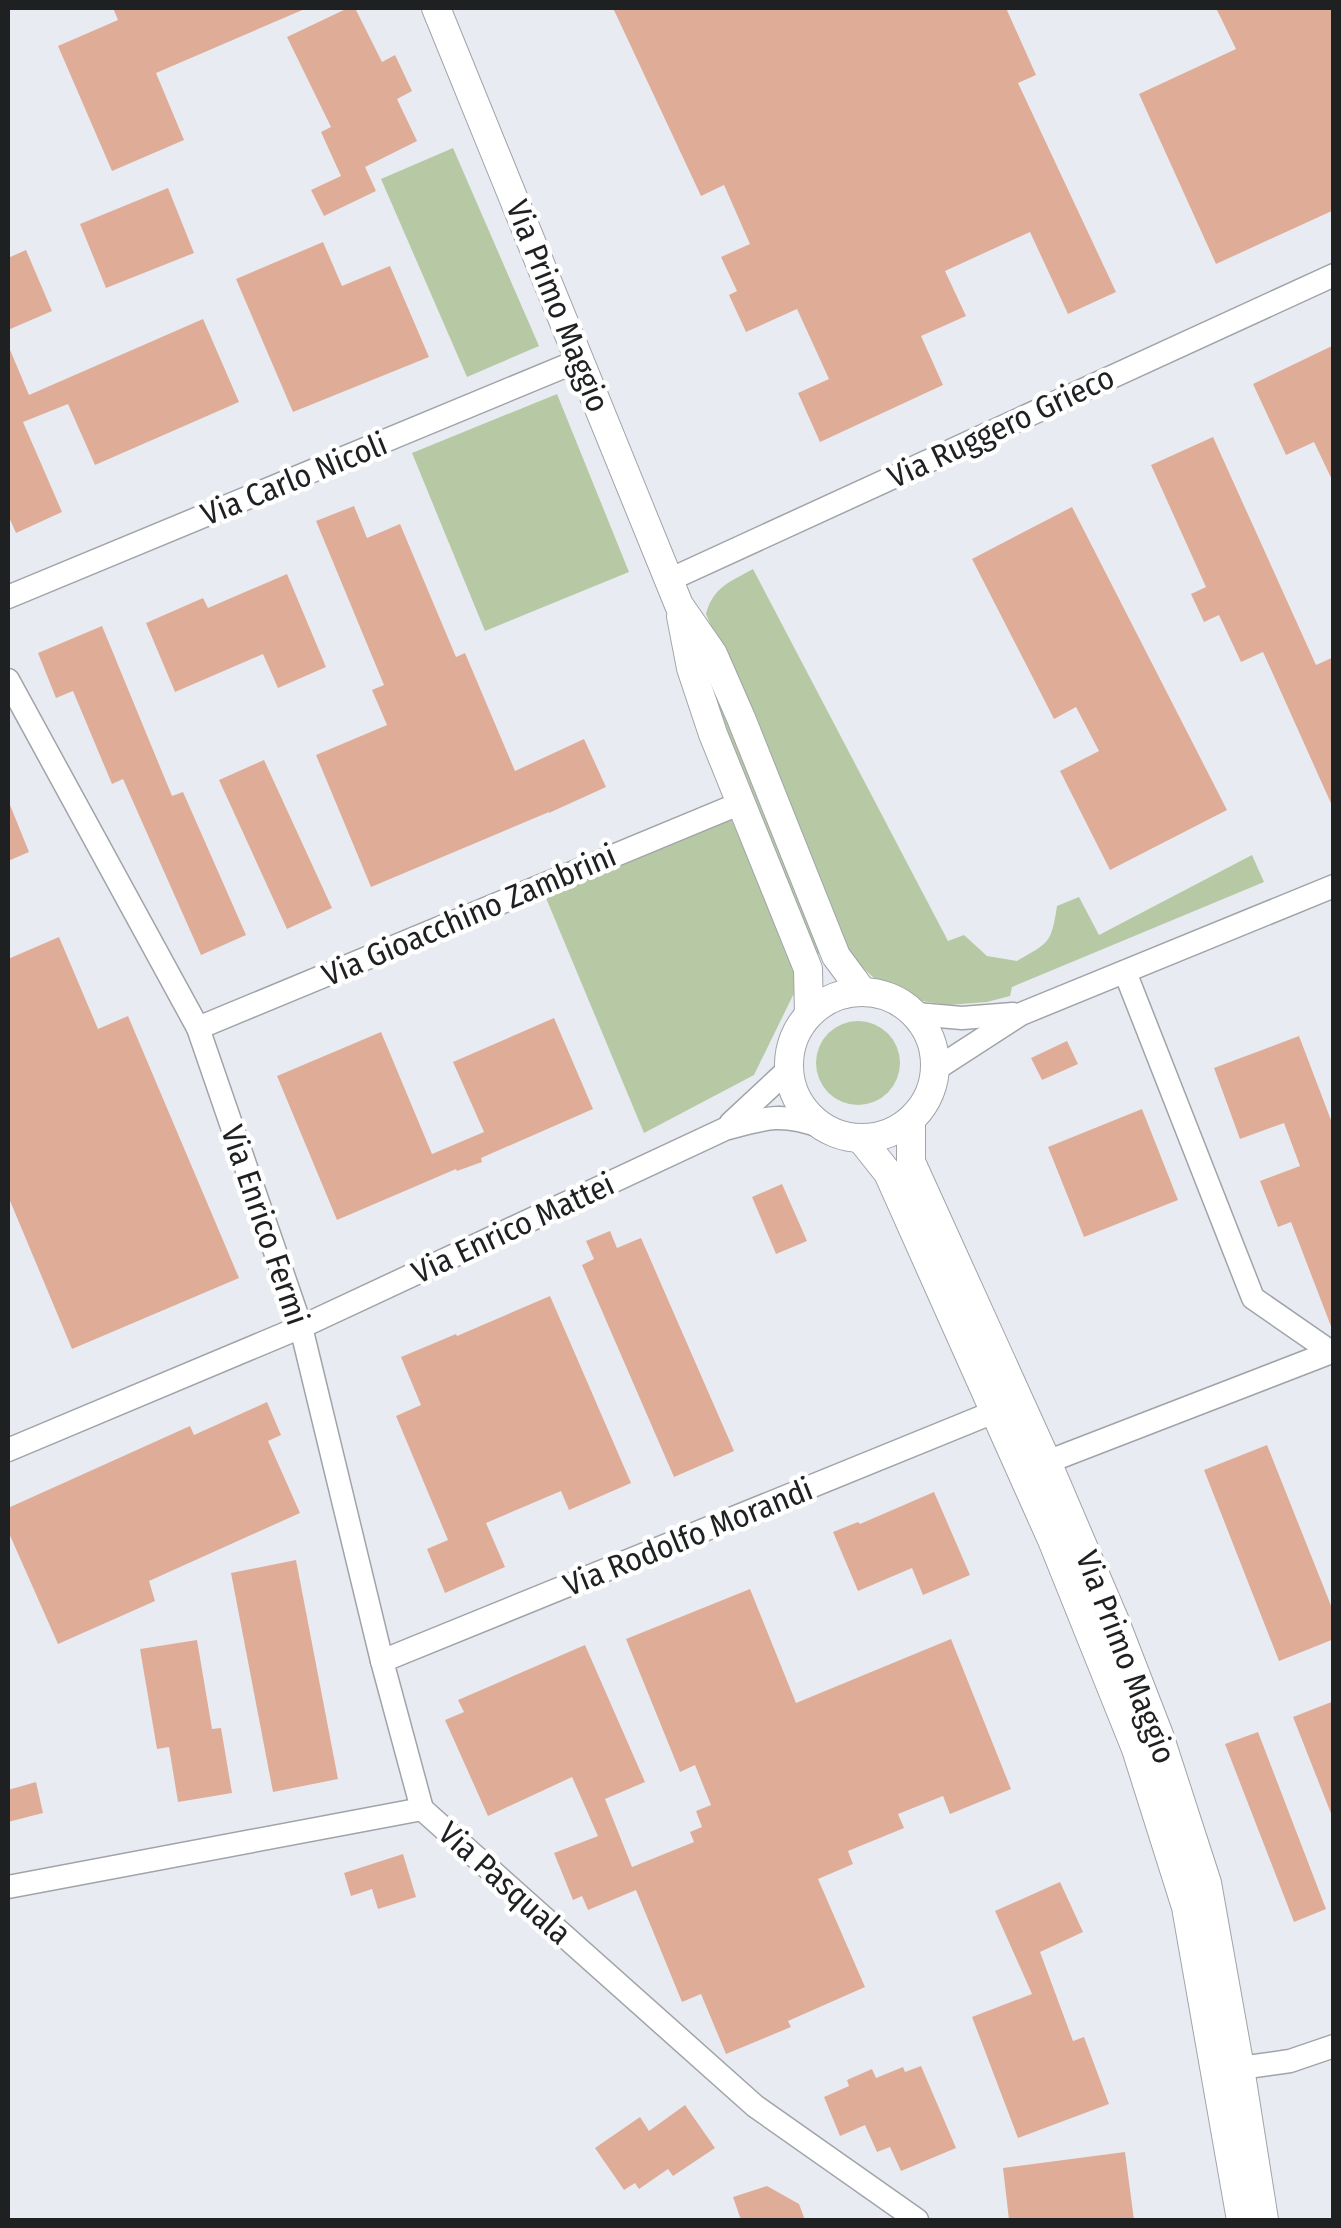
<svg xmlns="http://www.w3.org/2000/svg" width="1341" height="2228" font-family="'Fira Sans Condensed',sans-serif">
<rect width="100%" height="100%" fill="#e8ecf2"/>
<!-- green -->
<g fill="#b6c9a4">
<path d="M 453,148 L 539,346 L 467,377 L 381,179 Z"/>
<path d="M 557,394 L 629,572 L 485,631 L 412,453 Z"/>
<path d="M 753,569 L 948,941 L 964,935 L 987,956 L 1017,961 C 1049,942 1051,945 1057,906 L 1079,897 L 1099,935 L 1252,855 L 1264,882 L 1012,987 L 1010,996 L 987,1002 L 948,1005 L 922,1001 L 901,988 L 874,978 L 852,958 L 841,938 L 706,614 C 713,587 730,582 753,569 Z"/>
<path d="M 718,704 L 721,704 L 822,952 L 817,955 L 716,705 Z"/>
<path d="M 731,819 L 802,977 L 754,1075 L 644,1133 L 546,898 Z"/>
<circle cx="858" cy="1063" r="42"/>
</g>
<!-- building -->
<g fill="#dfad97">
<path d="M 113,8 L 307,8 L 156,73 L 184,140 L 112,171 L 58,46 L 118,20 Z"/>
<path d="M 348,8 L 355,8 L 382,62 L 395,55 L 412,91 L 397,99 L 417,141 L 365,167 L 376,191 L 324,216 L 311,190 L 341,176 L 321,132 L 331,127 L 287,37 Z"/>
<path d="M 613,8 L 1006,8 L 1036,75 L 1018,83 L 1116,292 L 1068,314 L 1030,232 L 945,271 L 966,316 L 921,336 L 943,385 L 820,442 L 798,393 L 829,379 L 797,309 L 746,332 L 729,295 L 737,291 L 721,257 L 750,244 L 724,185 L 701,196 Z"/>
<path d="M 1216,8 L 1334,8 L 1334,210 L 1216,264 L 1139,94 L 1236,49 Z"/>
<path d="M 168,188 L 194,253 L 106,288 L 80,224 Z"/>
<path d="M 323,242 L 342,286 L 390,266 L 429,357 L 293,412 L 236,279 Z"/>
<path d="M 26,250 L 52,311 L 8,330 L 8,258 Z"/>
<path d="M 203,319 L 239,402 L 95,465 L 68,404 L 23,422 L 62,512 L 16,533 L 8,515 L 8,345 L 29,395 Z"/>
<path d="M 1334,345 L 1334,484 L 1314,442 L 1286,455 L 1253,384 Z"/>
<path d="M 1213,437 L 1316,665 L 1334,657 L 1334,810 L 1263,652 L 1241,662 L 1219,615 L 1204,622 L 1191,594 L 1206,587 L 1151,465 Z"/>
<path d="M 354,506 L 367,538 L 400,524 L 456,657 L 465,653 L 515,771 L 584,739 L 606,787 L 549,813 L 549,812 L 371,887 L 316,755 L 387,725 L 372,690 L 384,685 L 316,521 Z"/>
<path d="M 1072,507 L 1227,810 L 1110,870 L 1060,771 L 1099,751 L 1076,707 L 1054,719 L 972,559 Z"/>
<path d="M 287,574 L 326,667 L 278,688 L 263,654 L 175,692 L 146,623 L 203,598 L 208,608 Z"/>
<path d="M 102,626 L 172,796 L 183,792 L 246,935 L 201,955 L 123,779 L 112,784 L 73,691 L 56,698 L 38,653 Z"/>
<path d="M 264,760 L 332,908 L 287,929 L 219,780 Z"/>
<path d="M 8,800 L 29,852 L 8,861 Z"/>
<path d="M 59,937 L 98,1029 L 128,1016 L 239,1278 L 72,1349 L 8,1196 L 8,959 Z"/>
<path d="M 554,1018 L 593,1109 L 481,1158 L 482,1162 L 457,1171 L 456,1169 L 337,1220 L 277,1076 L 381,1032 L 432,1154 L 484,1132 L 453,1062 Z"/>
<path d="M 1299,1036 L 1334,1128 L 1332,1329 L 1291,1222 L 1278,1227 L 1260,1181 L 1300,1166 L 1284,1123 L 1240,1139 L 1214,1068 Z"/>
<path d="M 1067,1041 L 1078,1064 L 1042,1080 L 1031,1058 Z"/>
<path d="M 1142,1109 L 1178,1200 L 1084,1237 L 1048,1147 Z"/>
<path d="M 782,1184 L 807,1241 L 776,1254 L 752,1197 Z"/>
<path d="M 610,1231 L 617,1248 L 641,1238 L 734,1451 L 674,1477 L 582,1265 L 594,1259 L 586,1241 Z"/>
<path d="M 550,1296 L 631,1483 L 569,1510 L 561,1491 L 486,1523 L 505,1567 L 445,1593 L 427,1549 L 448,1540 L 396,1416 L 421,1405 L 401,1357 L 456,1334 L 457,1336 Z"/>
<path d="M 267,1402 L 281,1435 L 268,1441 L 300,1513 L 149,1581 L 155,1601 L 58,1644 L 8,1531 L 8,1508 L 190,1426 L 194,1435 Z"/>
<path d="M 1267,1445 L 1334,1613 L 1334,1639 L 1279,1661 L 1204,1470 Z"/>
<path d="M 934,1492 L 970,1575 L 923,1595 L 912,1568 L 858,1591 L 833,1532 L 858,1522 L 860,1524 Z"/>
<path d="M 296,1560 L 338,1779 L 273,1792 L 231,1573 Z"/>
<path d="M 750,1589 L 796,1703 L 951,1639 L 1011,1789 L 950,1814 L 943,1796 L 898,1814 L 904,1828 L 848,1851 L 853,1864 L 818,1879 L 865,1987 L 788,2021 L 791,2027 L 726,2054 L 701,1994 L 682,2002 L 636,1890 L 588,1910 L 582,1896 L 573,1900 L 554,1853 L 598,1836 L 572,1777 L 488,1816 L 445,1720 L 464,1712 L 458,1700 L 585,1645 L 645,1782 L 605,1799 L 632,1867 L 694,1842 L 690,1832 L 702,1827 L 696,1811 L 711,1805 L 695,1765 L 680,1772 L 626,1639 Z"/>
<path d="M 197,1640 L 212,1729 L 221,1728 L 232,1793 L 178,1802 L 169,1747 L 157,1749 L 140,1649 Z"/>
<path d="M 1334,1701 L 1334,1816 L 1332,1816 L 1293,1717 Z"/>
<path d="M 1258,1732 L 1326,1909 L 1294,1922 L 1225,1744 Z"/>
<path d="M 36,1782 L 43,1813 L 8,1822 L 8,1790 Z"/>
<path d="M 403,1854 L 416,1897 L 378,1909 L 372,1889 L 351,1896 L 344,1873 Z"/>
<path d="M 1060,1882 L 1083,1932 L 1040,1952 L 1073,2041 L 1084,2037 L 1109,2104 L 1018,2138 L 972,2017 L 1032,1994 L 995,1911 Z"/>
<path d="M 921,2066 L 956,2148 L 901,2171 L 890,2147 L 877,2152 L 865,2125 L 840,2136 L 824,2097 L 849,2086 L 847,2080 L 872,2069 L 876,2078 L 903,2067 L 905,2072 Z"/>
<path d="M 685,2105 L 715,2148 L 673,2176 L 668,2169 L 639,2189 L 635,2183 L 624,2190 L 595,2148 L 640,2117 L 649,2131 Z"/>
<path d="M 1125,2152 L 1134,2220 L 1009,2220 L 1003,2168 Z"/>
<path d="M 767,2186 L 799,2204 L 805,2220 L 741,2220 L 733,2197 Z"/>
</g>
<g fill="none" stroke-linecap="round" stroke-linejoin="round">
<defs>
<g id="minor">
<path d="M 669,580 L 1334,275"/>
<path d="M 8,597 L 580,360"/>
<path d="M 8,680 L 198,1028 L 301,1327 L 382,1661 L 422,1809"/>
<path d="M 1125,972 L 1253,1298 L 1331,1352"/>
<path d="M 916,1014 L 962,1018 L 1013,1014"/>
<path d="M 198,1028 L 741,803"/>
<path d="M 936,1069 L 1021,1014 L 1334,886"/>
<path d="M 731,1123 L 789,1069"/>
<path d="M 8,1450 L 301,1327 L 725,1129 C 765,1118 781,1112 822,1127"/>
<path d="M 1047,1462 L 1334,1351"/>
<path d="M 382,1661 L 994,1412"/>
<path d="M 8,1887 L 422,1809 L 755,2106 L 917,2220"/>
<path d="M 1240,2068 L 1290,2061 L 1334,2046"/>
</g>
<g id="tertiary">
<path d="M 436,8 L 679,605 L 713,654 L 741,718 L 836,956 L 862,991"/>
<path d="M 681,616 L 691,668 L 713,734 L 808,969 L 809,1014"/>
<circle cx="862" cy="1065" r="73"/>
<path d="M 911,1120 L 911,1162 L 1047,1462 L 1114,1619 L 1159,1735 L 1207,1883 L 1240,2068 L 1264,2220"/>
<path d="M 861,1139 L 888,1173 L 1052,1540 L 1136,1749 L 1186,1907 L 1241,2220"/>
</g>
</defs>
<!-- minor casing -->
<use href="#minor" stroke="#a0a4a9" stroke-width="25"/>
<!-- tertiary casing -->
<use href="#tertiary" stroke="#a0a4a9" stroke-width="30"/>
<!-- minor -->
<use href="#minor" stroke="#fff" stroke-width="22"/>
<!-- tertiary -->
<use href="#tertiary" stroke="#fff" stroke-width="28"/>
</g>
<g text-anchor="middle" stroke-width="9" stroke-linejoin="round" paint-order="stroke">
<!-- street labels -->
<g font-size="32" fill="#1e2022" stroke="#fff">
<text transform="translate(558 306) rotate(68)" y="11">Via Primo Maggio</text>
<text transform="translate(1001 427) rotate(-25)" y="11">Via Ruggero Grieco</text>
<text transform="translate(294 479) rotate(-22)" y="11">Via Carlo Nicoli</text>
<text transform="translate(469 915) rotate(-23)" y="11">Via Gioacchino Zambrini</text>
<text transform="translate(265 1225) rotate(71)" y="11">Via Enrico Fermi</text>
<text transform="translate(513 1228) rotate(-25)" y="11">Via Enrico Mattei</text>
<text transform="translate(688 1537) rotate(-22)" y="11">Via Rodolfo Morandi</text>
<text transform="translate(1126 1657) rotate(69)" y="11">Via Primo Maggio</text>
<text transform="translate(505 1883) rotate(42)" y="11">Via Pasquala</text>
</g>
</g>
<!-- border -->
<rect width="1341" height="2228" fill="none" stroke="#1e2022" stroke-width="20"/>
</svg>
